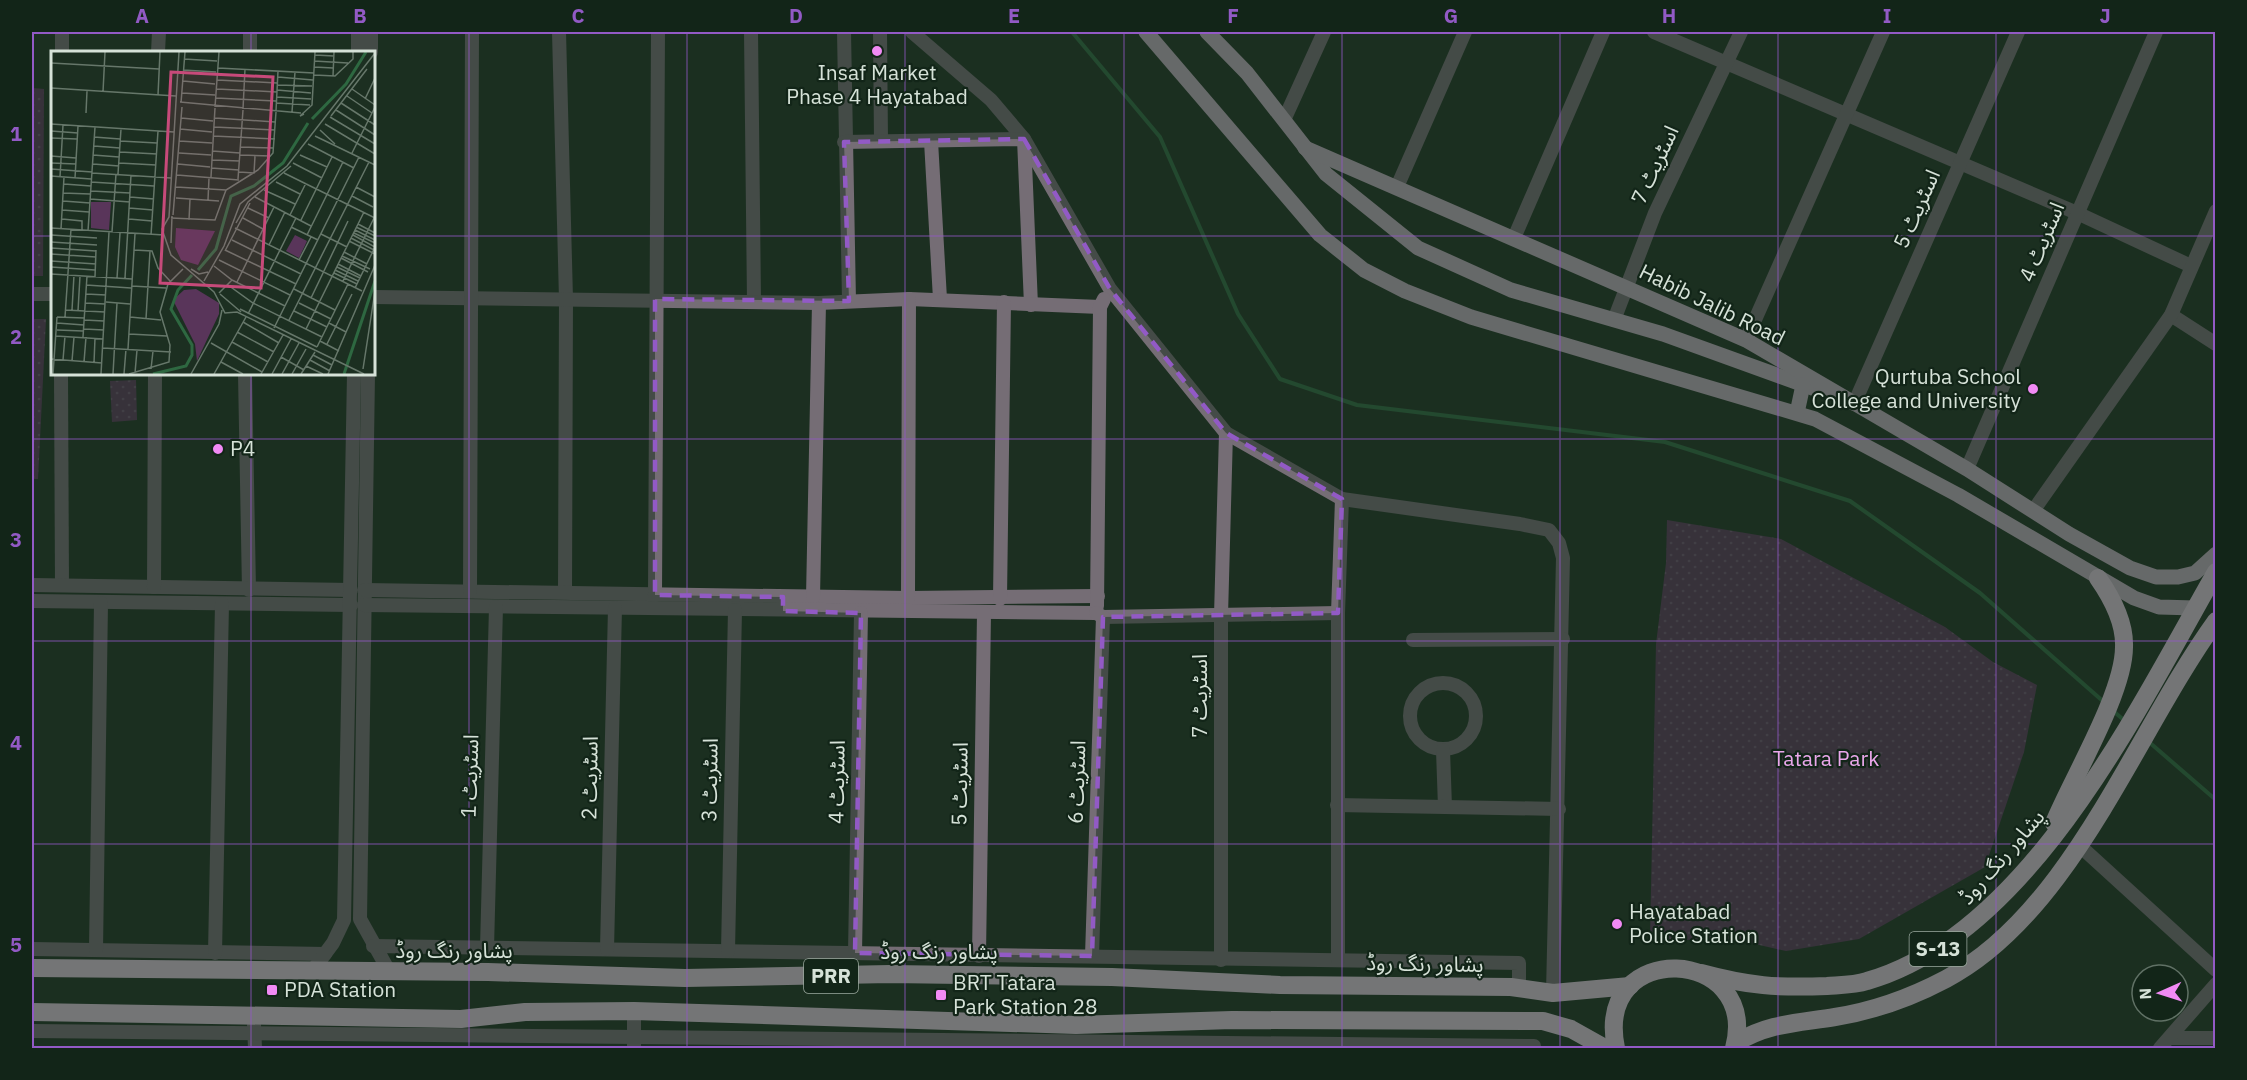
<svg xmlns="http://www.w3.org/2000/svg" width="2247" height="1080" font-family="'IBM Plex Sans','Noto Sans Arabic',sans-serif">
<defs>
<pattern id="green-dots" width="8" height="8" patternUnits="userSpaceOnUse" patternTransform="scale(1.5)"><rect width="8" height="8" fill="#59355a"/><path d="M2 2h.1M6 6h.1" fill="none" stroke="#705271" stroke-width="1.8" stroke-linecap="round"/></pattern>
</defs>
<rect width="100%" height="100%" fill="#1c2f21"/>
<!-- green -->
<g fill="url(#green-dots)">
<path d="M 32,88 L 44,89 L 43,276 L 32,276 Z"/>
<path d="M 32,319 L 46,319 L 38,479 L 32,479 Z"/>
<path d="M 136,380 L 137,420 L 112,422 L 110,381 Z"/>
<path d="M 1667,520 L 1781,539 L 1945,627 L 1993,662 L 2037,685 L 2024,752 L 1985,867 L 1859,939 L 1786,951 L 1742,941 L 1650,939 L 1656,644 L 1666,563 Z"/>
</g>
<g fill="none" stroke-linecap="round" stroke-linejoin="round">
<!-- stream -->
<g stroke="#2e6841" stroke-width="4">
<path d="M 1072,32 L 1160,137 L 1238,314 L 1280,379 L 1357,405 L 1665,442 L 1850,501 L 1980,593 L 2105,703"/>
<path d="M 2112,710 L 2125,721"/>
<path d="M 2149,742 L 2216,800"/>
</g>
<!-- minor -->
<g stroke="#756d75" stroke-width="14">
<path d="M 559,32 L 566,299 L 565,592"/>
<path d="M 751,32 L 754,301"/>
<path d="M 844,32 L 849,301"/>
<path d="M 880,32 L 881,141"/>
<path d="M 912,32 L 991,100 L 1024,139 L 1110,289 L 1226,433 L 1342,499 L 1520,524 L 1549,530 L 1559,543 L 1563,558 L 1553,993"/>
<path d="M 1654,32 L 2077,213 L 2191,266"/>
<path d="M 62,52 L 62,32"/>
<path d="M 158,52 L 159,32"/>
<path d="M 250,52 L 250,32"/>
<path d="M 358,52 L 358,32"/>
<path d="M 371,52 L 371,32"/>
<path d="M 1284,120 L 1324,32"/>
<path d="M 931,141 L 940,299"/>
<path d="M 844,142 L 1024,139 L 1031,305"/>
<path d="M 1397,187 L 1465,32"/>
<path d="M 1514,238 L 1603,32"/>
<path d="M 32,294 L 52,294"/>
<path d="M 374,297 L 819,303 L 909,299 L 1100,307"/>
<path d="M 2171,315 L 2216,344"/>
<path d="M 1614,320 L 1655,213 L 1741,32"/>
<path d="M 1746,340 L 1883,32"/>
<path d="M 61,374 L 62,585"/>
<path d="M 245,374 L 249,590"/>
<path d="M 368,374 L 360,919 L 390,973"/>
<path d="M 1854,404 L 2018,32"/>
<path d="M 1967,469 L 2156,32"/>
<path d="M 2033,511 L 2171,315 L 2216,211"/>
<path d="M 32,585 L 351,590"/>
<path d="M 154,587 L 155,374"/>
<path d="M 365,590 L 908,598 L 1098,596"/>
<path d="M 470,591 L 472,32"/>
<path d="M 655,595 L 658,32"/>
<path d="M 813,597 L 819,303"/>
<path d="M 908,598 L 909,299"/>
<path d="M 1000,599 L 1004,302"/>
<path d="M 32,601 L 351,605"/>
<path d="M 364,605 L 1096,613"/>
<path d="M 1097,606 L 1100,307 L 1104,299"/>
<path d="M 1103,617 L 1338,613"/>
<path d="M 1413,640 L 1563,639"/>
<circle cx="1443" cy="716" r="33"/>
<path d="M 1443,750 L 1445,807"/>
<path d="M 1337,805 L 1559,809"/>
<path d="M 2080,846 L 2216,970"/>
<path d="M 373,946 L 1519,963 L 1519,988"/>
<path d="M 487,948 L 496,607"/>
<path d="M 32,949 L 325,954"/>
<path d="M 607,949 L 615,608"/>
<path d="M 96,950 L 101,603"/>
<path d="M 728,951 L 735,610"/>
<path d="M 215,953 L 222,604"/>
<path d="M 855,953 L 861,613"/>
<path d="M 979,956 L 984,613"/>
<path d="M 1092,956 L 1103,617 L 1096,613"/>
<path d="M 1221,960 L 1221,616 L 1226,433"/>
<path d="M 1338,960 L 1338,613 L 1342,499"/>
<path d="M 313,970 L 333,943 L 344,920 L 354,374"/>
<path d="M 254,1025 L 255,1048"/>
<path d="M 32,1031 L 1534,1046"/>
<path d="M 2170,1038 L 2216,1038"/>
<path d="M 634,1048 L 634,1011"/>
<path d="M 2160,1048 L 2216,984"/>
</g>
<!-- major -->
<g stroke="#c1afc0" stroke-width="15">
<path d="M 1146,32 L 1320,235 L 1364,270 L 1405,291 L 1471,317 L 1815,419 L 1958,495 L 2134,598 L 2159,607 L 2195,608"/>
<path d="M 1207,32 L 1247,73 L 1326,174 L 1418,248 L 1511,290 L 1663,334 L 1815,389"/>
<path d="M 1305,148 L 1746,340 L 1967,469 L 2069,534 L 2130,568 L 2156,577 L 2178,577 L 2195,573 L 2216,554"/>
<path d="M 1797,413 L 1803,385"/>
</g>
<!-- highway -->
<g stroke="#dfcade" stroke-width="18">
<path d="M 2054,823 C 2073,777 2124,693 2124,647 C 2125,622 2112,598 2098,578"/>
<path d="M 32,968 L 488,972 L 685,978 L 890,974 L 1112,977 L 1280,985 L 1511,987 L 1553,993 L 1630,986"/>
<path d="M 1701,973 C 1749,986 1777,988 1827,986 C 1840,985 1855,985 1867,981 C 2029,935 2137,710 2216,572"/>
<path d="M 32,1012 L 461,1019 L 525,1012 L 634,1011 L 1076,1025 L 1232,1020 L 1543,1021 L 1571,1029 L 1605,1048"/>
<path d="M 1736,1043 C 1768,1023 1799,1023 1835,1017 C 1873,1011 1912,997 1946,979 C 2071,913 2135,733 2216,621"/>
<path d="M 1616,1048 C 1593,937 1761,947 1734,1048"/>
</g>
</g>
<!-- marked area -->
<path d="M0 0H2247V1080H0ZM 1024,139 L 1110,289 L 1226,433 L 1342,499 L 1338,613 L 1103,617 L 1092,956 L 855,953 L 861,613 L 783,611 L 783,597 L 655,595 L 655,299 L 849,301 L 844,142 Z" fill="#1c2f21" fill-opacity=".55" fill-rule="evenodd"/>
<path fill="none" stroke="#925ac5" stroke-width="4.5" stroke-dasharray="12 8" stroke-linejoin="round" d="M 1024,139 L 1110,289 L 1226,433 L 1342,499 L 1338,613 L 1103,617 L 1092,956 L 855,953 L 861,613 L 783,611 L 783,597 L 655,595 L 655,299 L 849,301 L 844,142 Z"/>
<!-- grid -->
<path fill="none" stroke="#925ac5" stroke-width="1.5" stroke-opacity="0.55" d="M 251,32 L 251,52M 469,32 L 469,1048M 687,32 L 687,1048M 905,32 L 905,1048M 1124,32 L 1124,1048M 1342,32 L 1342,1048M 1560,32 L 1560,1048M 1778,32 L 1778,1048M 1996,32 L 1996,1048M 32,236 L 52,236M 374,236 L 2216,236M 251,374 L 251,1048M 32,439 L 2216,439M 32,641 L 2216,641M 32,844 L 2216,844"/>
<!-- markers -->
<g fill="#f18af4" stroke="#122518" stroke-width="2">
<circle cx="877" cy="51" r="6"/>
<circle cx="2033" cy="389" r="6"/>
<circle cx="218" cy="449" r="6"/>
<circle cx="1617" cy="924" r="6"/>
<rect x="266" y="984" width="12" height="12" rx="3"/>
<rect x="935" y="989" width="12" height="12" rx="3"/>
</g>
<g text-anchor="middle" stroke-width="4.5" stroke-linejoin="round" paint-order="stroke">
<!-- shield labels -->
<g fill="#122518" stroke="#9ba99e" stroke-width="1.5">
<rect x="1909.5" y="932" width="57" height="34" rx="4.5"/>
<rect x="804" y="959" width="54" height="34" rx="4.5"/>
</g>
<g font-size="20" font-weight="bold" fill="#d6e2d8">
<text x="1938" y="956">S-13</text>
<text x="831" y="983">PRR</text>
</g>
<!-- poi labels -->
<g font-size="21" fill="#d6e2d8" stroke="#122518" text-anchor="start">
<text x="877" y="80" text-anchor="middle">Insaf Market<tspan x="877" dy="24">Phase 4 Hayatabad</tspan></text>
<text x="2021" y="384" text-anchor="end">Qurtuba School<tspan x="2021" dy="24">College and University</tspan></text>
<text x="230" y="456">P4</text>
<text x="1629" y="919">Hayatabad<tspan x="1629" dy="24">Police Station</tspan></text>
<text x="953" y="990">BRT Tatara<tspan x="953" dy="24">Park Station 28</tspan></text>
<text x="284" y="997">PDA Station</text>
</g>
<!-- street labels -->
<g font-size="21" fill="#d6e2d8" stroke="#122518">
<text transform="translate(1655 165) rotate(-65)" y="7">اسٹریٹ 7</text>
<text transform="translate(1917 209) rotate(-66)" y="7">اسٹریٹ 5</text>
<text transform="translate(2042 242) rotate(-67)" y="7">اسٹریٹ 4</text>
<text transform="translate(1712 305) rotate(26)" y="7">Habib Jalib Road</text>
<text transform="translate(1200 696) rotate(-90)" y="7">اسٹریٹ 7</text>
<text transform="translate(470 776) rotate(-88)" y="7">اسٹریٹ 1</text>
<text transform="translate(590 778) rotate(-89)" y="7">اسٹریٹ 2</text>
<text transform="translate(710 780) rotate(-89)" y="7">اسٹریٹ 3</text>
<text transform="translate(837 782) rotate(-89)" y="7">اسٹریٹ 4</text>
<text transform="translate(1077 782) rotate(-88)" y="7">اسٹریٹ 6</text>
<text transform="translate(960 784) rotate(-89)" y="7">اسٹریٹ 5</text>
<text transform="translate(2002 857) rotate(-49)" y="7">پشاور رنگ روڈ</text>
<text x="454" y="958">پشاور رنگ روڈ</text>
<text x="939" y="959">پشاور رنگ روڈ</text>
<text transform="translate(1425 964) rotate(1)" y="7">پشاور رنگ روڈ</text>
</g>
<!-- park labels -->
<g font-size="21" fill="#eaa7eb" stroke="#122518">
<text x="1826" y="766">Tatara Park</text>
</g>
</g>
<!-- overview -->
<g transform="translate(51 51)">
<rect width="324" height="324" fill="#1c2f21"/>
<path d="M 40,151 L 60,151 L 58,179 L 40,177 ZM 125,177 L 164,180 L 147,214 L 130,209 L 124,196 ZM 244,184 L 256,190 L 248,207 L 235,200 ZM 145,238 L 168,252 L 168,263 L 146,310 L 144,293 L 122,249 L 133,239 Z" fill="#59355a"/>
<path fill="none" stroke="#2e6841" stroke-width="3" d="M 261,68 L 295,33 L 315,1M 147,219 L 165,198 L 180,145 L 203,135 L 232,112 L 257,72M 102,323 L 135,315 L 141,304 L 141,294 L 120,258 L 127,239 L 141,224M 293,323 L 324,230"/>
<path fill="none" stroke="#66776a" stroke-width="1.5" d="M 128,1 L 118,166 L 111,178 L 120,204 L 163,241 L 174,262 L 186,261 L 313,323M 264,4 L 283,5M 133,8 L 166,10M 263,10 L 297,12M 0,12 L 108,18M 263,16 L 282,17M 167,17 L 263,22M 132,19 L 165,21M 263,24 L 284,25 L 302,8 L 302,1M 282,25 L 283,1M 227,26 L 262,29M 166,29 L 226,32M 132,30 L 164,33M 226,34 L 261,35M 0,37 L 125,45M 166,38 L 226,41M 301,38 L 324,54M 226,39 L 260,42M 52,41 L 54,1M 131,42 L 164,44M 107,44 L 109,1M 296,45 L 321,62M 226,46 L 260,48M 165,47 L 225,50M 314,48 L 324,27M 129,51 L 250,62M 130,52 L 134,1M 225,52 L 259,54M 290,52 L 324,74M 164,56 L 168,1M 192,58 L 194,18M 285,59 L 324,84M 225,60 L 227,20M 241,61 L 244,21M 35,62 L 36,40M 253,63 L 249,65 L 261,54 L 264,1M 280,65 L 316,18M 279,66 L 324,93M 130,67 L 162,70M 164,67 L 224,71M 0,73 L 123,81M 274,73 L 324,103M 163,76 L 224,79M 129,78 L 161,81M 269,79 L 284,93M 0,80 L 27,82M 162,85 L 224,88M 264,85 L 324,114M 43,86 L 69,88M 0,87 L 26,88M 69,90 L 106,92M 128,90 L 161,92M 257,93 L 303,117M 43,95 L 69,97M 190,96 L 223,97M 161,100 L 189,102M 69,101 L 106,103M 128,102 L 160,104M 301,102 L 324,56M 42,104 L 68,106M 189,104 L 220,105M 249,104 L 276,116M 0,105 L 25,107M 161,109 L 189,110M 0,112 L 25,113M 68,112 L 105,114M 242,112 L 271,127M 42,113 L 68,115M 127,113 L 159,116M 160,117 L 188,119M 0,118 L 41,121M 188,121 L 203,122 L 204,105M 41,122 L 120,127M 233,122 L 324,167M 67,123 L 70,78M 126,124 L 188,129M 0,125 L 40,128M 9,126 L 12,74M 160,126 L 164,57M 24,127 L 27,75M 187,128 L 192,59M 40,131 L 103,135M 225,131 L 249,143M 13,133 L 40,135M 125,136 L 175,139M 305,136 L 324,146M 213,139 L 244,153M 40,140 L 79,142M 12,142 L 39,143M 301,145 L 322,156M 79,146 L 103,148M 204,146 L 260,175M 125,147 L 168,150M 39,148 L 79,151M 157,149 L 158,127M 12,150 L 39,152M 78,157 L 102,159M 197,157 L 218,167M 11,159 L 38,161M 122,164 L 131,56M 239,164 L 255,132M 120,167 L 164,169 L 175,139 L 207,119 L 222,102 L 225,61M 192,167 L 212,178M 11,168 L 31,170 L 31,179M 78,168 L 101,170M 138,169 L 139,148M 250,169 L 281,106M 185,172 L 197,151 L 240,115M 307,173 L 324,182M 240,176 L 267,189M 305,176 L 324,185M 0,177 L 113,184M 184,177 L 311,240M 10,178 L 13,126M 304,179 L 324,189M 37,180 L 44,76M 61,181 L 65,123M 303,182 L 324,192M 270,183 L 296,196M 0,184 L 46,187M 100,184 L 107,80M 256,184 L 292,111M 302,184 L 324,196 L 304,237M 300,187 L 323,199M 181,189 L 250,223M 298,190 L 324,203M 0,191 L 46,194M 120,192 L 121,165M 218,194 L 234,161M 0,197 L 45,200M 83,199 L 101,200 L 107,217 L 119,230M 174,199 L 245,233M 174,200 L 199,152M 293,201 L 316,213M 0,203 L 45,206M 291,205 L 319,218M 290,207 L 317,221M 168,209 L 239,244M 248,209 L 260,186M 0,210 L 45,213M 287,213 L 310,225M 163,215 L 181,229 L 234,255M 0,216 L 44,219M 286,216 L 309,227M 140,218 L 148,223 L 157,221M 284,219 L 307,230M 283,222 L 306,233M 0,223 L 81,228M 44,226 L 45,199M 66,227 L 69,182M 74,227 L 80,124M 153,230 L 173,195 L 189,153 L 236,115 L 324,2M 292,230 L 323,167M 186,231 L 223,156M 35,234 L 80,237M 177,234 L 202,252 L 271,286M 81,235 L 115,237M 243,238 L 284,259M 168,242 L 181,229M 35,243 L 55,244M 169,243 L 190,261M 260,247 L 297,170M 55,251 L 79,253M 34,252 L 54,253M 248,252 L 280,268M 189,258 L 266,296M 14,259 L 54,261M 21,259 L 23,224M 27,260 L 29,225M 243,260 L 276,276M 197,263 L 245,167M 6,266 L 33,267M 14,266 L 20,178M 79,266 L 110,269M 95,268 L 99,200M 33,269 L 53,270M 238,269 L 318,111M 192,271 L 228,292M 6,272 L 33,274M 278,272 L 295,281M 223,277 L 308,106M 33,278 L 53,279M 255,278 L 313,161M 6,279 L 32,280M 186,281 L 223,301M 78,283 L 116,285M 5,285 L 52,288M 32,286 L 36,225M 269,290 L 288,300M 181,291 L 217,311M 160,292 L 211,321M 276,293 L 301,243M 266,296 L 297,233M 52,297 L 120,301M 77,298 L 84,183M 262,304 L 281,314M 230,306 L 253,319M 0,308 L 51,312M 12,309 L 14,285M 259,309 L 279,320M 21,310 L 23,286M 33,311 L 35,286M 170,311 L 192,323M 43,312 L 44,287M 255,315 L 272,323M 100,318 L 102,300M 312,318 L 324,240M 84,322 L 86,299M 2,323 L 6,266M 50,323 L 58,181M 62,323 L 66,252M 73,323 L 75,298M 78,323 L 118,311 L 119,294 L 109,261 L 117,233 L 132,218M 140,323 L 168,273 L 171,259M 163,323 L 195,266M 210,323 L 232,284M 221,323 L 240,288M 231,323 L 248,292M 241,323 L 255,298M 250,323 L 264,301M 277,323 L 324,214"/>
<path fill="#c74a7a" fill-opacity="0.15" stroke="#c74a7a" stroke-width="3" d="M 120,21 L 222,26 L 210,237 L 109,232 Z"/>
<rect width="324" height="324" fill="none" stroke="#d6e2d8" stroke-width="3"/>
</g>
<!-- border -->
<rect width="2247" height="1080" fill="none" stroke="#122518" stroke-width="66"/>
<!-- north arrow -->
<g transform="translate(2160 993) rotate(267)"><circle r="28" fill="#122518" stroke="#607165" stroke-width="1.5"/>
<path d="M0-4.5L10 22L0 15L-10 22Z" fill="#f18af4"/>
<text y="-9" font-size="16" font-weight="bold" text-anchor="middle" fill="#d6e2d8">N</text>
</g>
<rect x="33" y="33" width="2181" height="1014" fill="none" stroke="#925ac5" stroke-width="2"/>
<g font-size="20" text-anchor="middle" font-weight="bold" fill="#925ac5">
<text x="142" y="23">A</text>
<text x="360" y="23">B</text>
<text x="578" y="23">C</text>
<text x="796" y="23">D</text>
<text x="1014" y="23">E</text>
<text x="1233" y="23">F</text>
<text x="1451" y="23">G</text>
<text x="1669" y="23">H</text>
<text x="1887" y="23">I</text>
<text x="2105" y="23">J</text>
<text x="16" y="141">1</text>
<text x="16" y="344">2</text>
<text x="16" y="547">3</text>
<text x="16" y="750">4</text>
<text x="16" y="952">5</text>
</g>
</svg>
